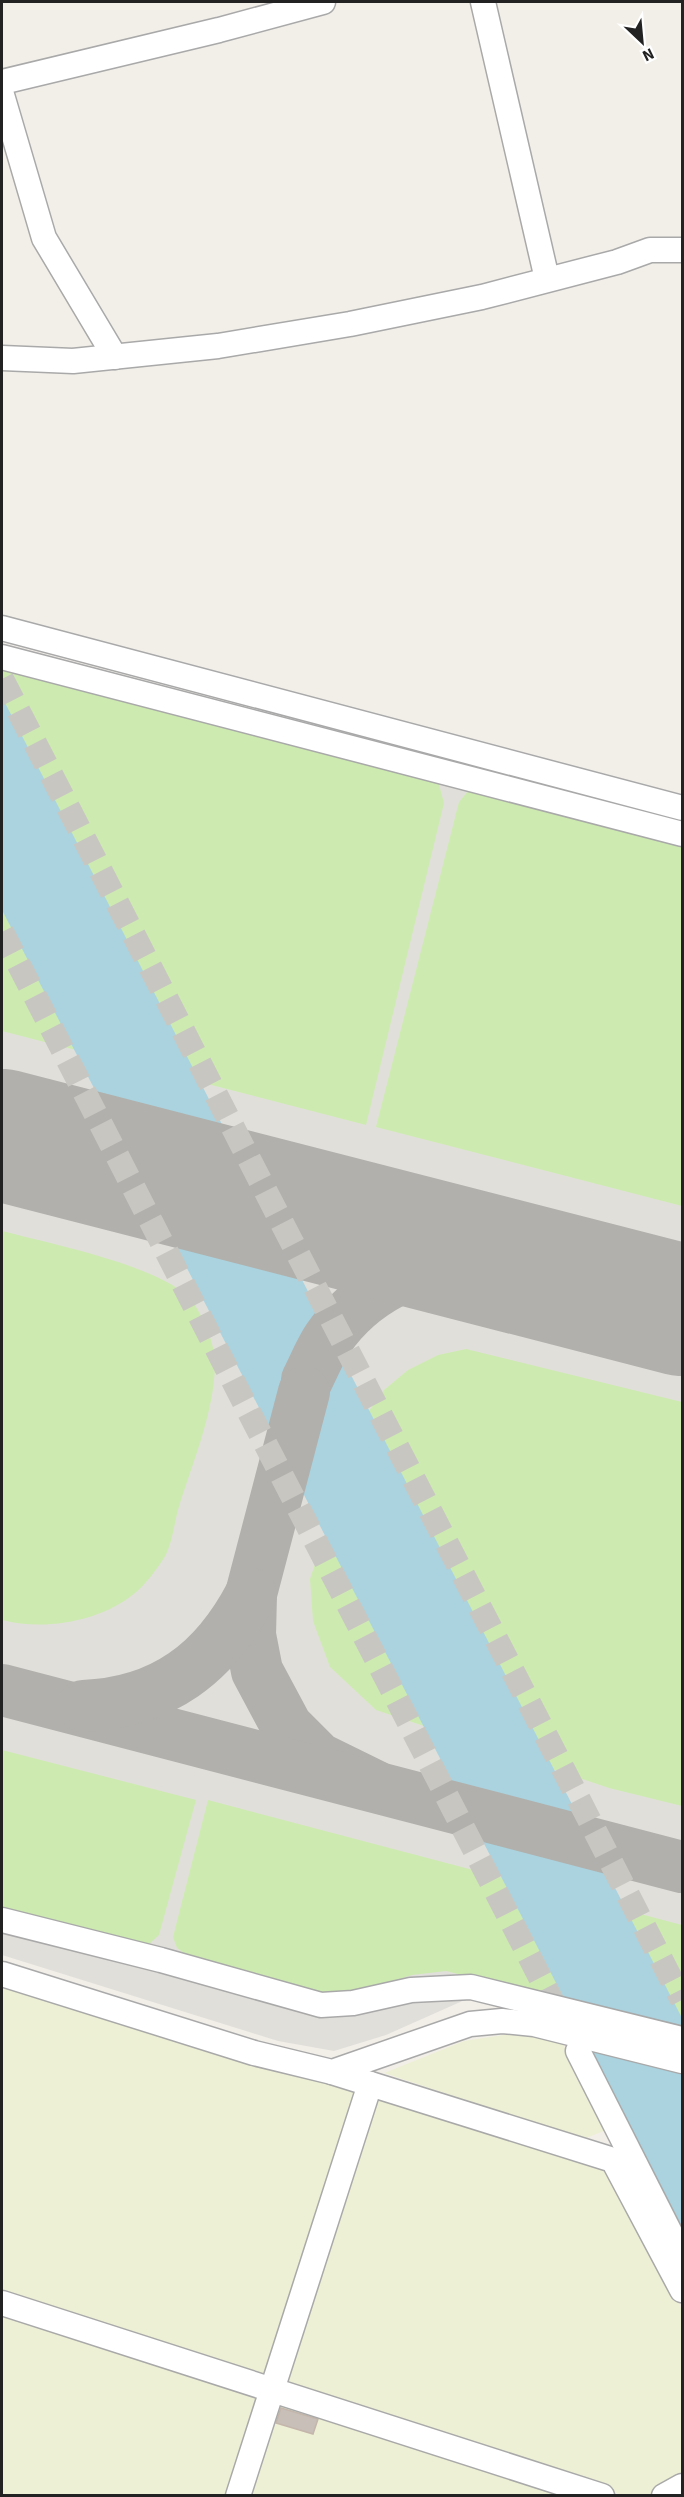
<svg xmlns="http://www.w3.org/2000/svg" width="684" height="2497" font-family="'Source Sans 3',sans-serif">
<rect width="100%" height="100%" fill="#f2efe9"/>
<!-- airport -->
<path fill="#e1dfda" d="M 2,647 L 682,824 L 682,2049 L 476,1995 L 386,2035 L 334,2051 L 278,2041 L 2,1955 Z"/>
<!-- farmland -->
<g fill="#eef0d5">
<path d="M 2,1985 L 360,2093 L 266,2382 L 2,2297 Z"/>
<path d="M 516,2033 L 561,2040 L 606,2130 L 584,2139 L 384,2073 L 464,2041 Z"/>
<path d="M 373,2091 L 610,2164 L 682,2310 L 682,2478 L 648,2495 L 622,2495 L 278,2385 Z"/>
<path d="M 2,2310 L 263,2392 L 230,2495 L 2,2495 Z"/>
<path d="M 274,2396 L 587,2496 L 243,2496 Z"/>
</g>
<!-- grass -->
<g fill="#cdebb0">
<path d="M 2,662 L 438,781 L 444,803 L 366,1125 L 2,1031 Z"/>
<path d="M 469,790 L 682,839 L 682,1206 L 376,1127 L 459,802 Z"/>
<path d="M 2,1231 C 47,1243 164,1266 192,1301 C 203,1316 216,1346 215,1365 C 214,1414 192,1464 178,1510 C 174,1525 172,1545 164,1558 C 157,1569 145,1585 135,1593 C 100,1622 44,1631 2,1620 Z"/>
<path d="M 466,1349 L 682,1402 L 682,1806 L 609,1788 L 376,1710 L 330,1667 L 313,1621 L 310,1579 L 366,1415 L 384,1390 L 408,1370 L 438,1355 Z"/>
<path d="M 2,1750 L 196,1800 L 159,1935 L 149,1944 L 141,1946 L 2,1912 Z"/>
<path d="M 208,1800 L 682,1925 L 682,2031 L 446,1971 L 412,1975 L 377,1986 L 331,1994 L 283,1987 L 188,1956 L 177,1948 L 173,1937 Z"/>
</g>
<!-- water -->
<path fill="#aad3df" d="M 2,697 L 682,2018 L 682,2227 L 2,910 Z"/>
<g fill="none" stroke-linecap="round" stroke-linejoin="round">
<!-- taxiway -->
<g stroke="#b1b0ac" stroke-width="52">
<path d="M 307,1380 C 314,1366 320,1351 328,1339 C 361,1291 417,1262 474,1262 C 489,1262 505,1266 520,1268"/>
<path d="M 304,1392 L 251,1594 L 250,1635 L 257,1671 L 287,1727 L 318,1758 L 375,1786"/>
<path d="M 2,1690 L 682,1867"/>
<path d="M 83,1706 C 163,1703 215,1663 251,1594"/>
</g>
<!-- runway -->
<path stroke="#b1b0ac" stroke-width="132" d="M 2,1135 L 682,1310"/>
</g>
<!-- building -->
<path fill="#c7bfb8" stroke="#c4b6ab" stroke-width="1.5" d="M 281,2408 L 318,2419 L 313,2434 L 276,2423 Z"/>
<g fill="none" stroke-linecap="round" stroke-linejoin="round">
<!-- minor-tunnel -->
<g stroke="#c8c6c1" stroke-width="24" stroke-dasharray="24 12" stroke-linecap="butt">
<path d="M 2,679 L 682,2000"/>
<path d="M 2,932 L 563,2022"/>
</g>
<defs>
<g id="minor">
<path d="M 483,2 L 547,279"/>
<path d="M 2,82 L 219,30 L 323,2"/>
<path d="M 2,95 L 44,238 L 115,357"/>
<path d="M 2,358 L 73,361 L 218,346 L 350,324 L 482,297 L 617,262 L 650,250 L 682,250"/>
<path d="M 2,628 L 682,808"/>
<path d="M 2,657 L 682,834"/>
<path d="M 2,1920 L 161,1960 L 321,2005 L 353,2003 L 411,1990 L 471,1987 L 682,2039"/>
<path d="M 2,1974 L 254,2053 L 332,2072 L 470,2024 L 502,2021 L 534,2024 L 682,2061"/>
<path d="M 578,2051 L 682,2256"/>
<path d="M 332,2072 L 613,2160 L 682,2290"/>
<path d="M 2,2303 L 602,2496"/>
<path d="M 238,2496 L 370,2084"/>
<path d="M 664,2496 L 682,2486"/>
</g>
</defs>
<!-- minor casing -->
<use href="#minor" stroke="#a9a9a9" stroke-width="27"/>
<!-- minor -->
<use href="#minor" stroke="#fff" stroke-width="24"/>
</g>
<!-- border -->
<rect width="684" height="2497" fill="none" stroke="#222222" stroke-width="6"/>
<!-- north arrow -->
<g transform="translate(642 42) rotate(154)" stroke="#ffffff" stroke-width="4.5" paint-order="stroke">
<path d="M0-4.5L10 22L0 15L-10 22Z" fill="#222222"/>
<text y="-9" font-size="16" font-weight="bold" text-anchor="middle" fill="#222222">N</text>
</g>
</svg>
